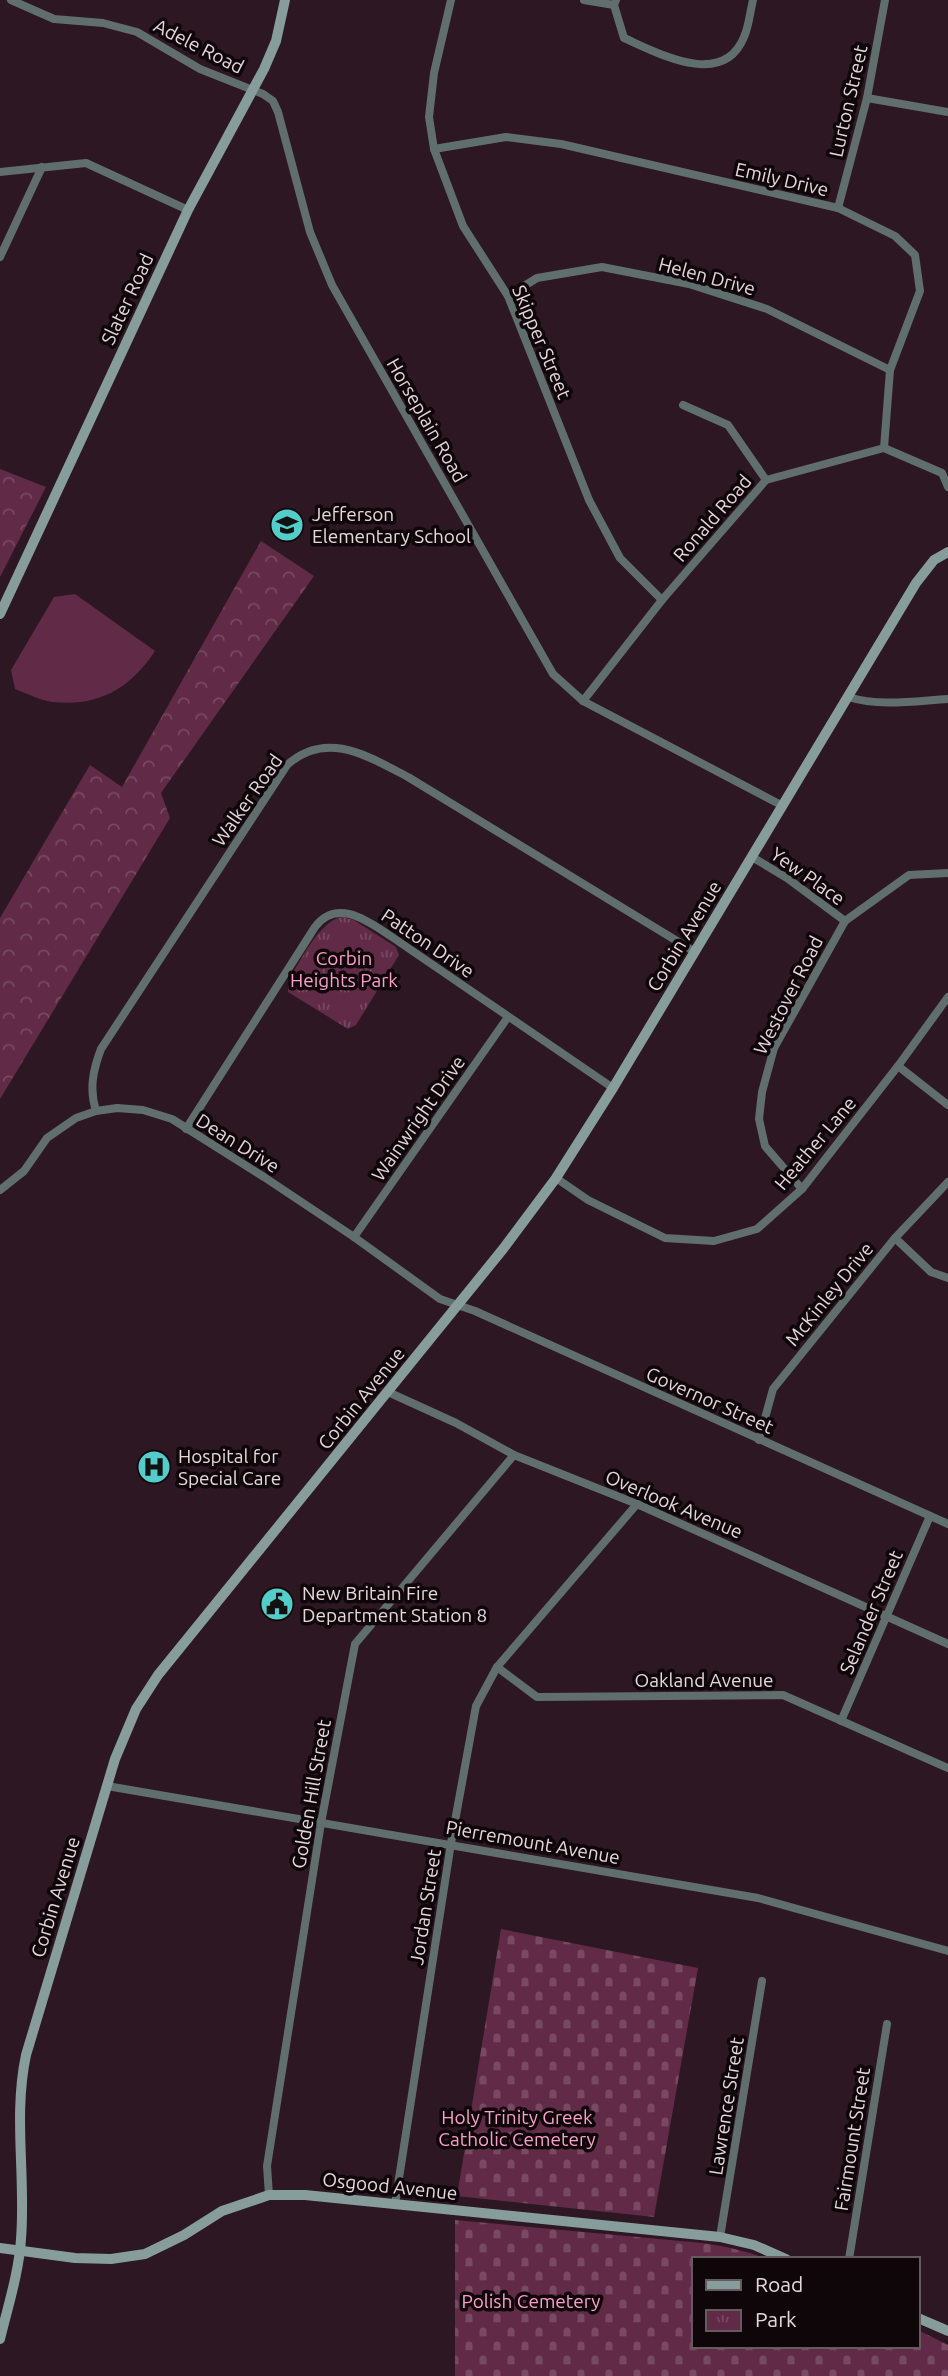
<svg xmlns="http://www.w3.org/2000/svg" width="948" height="2376" font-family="Ubuntu,sans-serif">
<defs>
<pattern id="forest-crowns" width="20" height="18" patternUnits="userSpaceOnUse" patternTransform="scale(1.75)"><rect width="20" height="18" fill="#612b47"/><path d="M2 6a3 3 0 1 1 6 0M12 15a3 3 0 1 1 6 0" fill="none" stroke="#784961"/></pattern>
<pattern id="cemetery-stones" width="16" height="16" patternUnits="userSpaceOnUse" patternTransform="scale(1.75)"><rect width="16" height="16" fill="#612b47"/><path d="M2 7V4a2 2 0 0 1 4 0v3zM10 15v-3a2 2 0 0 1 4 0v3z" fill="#784961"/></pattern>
<pattern id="park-tufts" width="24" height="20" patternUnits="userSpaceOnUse" patternTransform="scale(1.75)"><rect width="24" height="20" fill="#612b47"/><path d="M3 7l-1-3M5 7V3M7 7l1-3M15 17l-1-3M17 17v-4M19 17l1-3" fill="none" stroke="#784961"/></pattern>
</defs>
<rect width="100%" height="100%" fill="#2c1722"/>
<!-- green -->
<path fill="#612b47" d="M 75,594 L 155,651 C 130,689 98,707 52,702 C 39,700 26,693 15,689 L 11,670 L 54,597 Z"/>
<!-- forest -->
<g fill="url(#forest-crowns)">
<path d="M 0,469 L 46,487 L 0,577 Z"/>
<path d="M 261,541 L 314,576 L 161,793 L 170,818 L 0,1099 L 0,918 L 90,765 L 122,787 Z"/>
</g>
<!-- cemetery -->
<g fill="url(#cemetery-stones)">
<path d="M 501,1929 L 698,1968 L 654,2217 L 457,2196 Z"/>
<path d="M 455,2220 L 702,2243 C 725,2246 746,2251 767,2259 L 694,2259 L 694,2346 L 918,2346 L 918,2330 L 948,2345 L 948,2376 L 455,2376 Z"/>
</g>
<!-- park -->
<path fill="url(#park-tufts)" d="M 343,917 L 354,920 L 396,947 L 399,955 L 356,1025 L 348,1029 L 288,992 L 288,981 C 300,962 320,919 343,917 Z"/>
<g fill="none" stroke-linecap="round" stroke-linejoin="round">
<!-- street -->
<g stroke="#606f6e" stroke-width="8">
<path d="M 11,0 L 54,19 L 103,23 L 137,32 L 200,69 L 263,94 L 273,101 L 278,112 L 310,232 L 332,285 L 553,674 L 583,701 L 783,806"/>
<path d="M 451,0 L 434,73 L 429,117 L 434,149 L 463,226 L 508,296 L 589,500 L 620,558 L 662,600"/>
<path d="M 584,0 L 614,5"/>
<path d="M 616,0 L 614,5 L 624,38 C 658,53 723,89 744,37 C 749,26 750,12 753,0"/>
<path d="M 867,98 L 948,112"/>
<path d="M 434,149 L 506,137 L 561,144 L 838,208 L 895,236 L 915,255 L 920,291 L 890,370 L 884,448"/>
<path d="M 0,172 L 86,163 L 188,210"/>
<path d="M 838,208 L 867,98 L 885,0"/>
<path d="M 0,257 L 42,167"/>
<path d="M 508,296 L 537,278 L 602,267 L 689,284 L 767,309 L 890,370"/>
<path d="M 683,405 L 728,425 L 766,480"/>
<path d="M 848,697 C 881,707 915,701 948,699"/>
<path d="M 583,701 L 662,600 L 766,480 L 884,448 L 942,473 L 948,487"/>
<path d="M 752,857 L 787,878 L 845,921"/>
<path d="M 898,1066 L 948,1105"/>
<path d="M 96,1111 C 89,1089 93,1070 101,1049 L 287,765 C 327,729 369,757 408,777 L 695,952"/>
<path d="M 186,1129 L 315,927 C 337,897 369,922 392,937 L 613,1088"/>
<path d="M 556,1178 L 588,1200 L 665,1238 L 714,1241 L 757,1229 L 802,1189 L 898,1066 L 948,997"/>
<path d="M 802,1189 L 765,1146 L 759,1119 L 762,1092 L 774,1048 L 845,921 L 909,875 L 948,873"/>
<path d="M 0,1190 L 24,1171 L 47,1138 L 76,1118 L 96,1111 L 117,1108 L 143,1110 L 172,1119 L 264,1177 L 354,1237 L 440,1299 L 475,1311 L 948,1524"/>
<path d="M 354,1237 L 508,1017"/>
<path d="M 895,1238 L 931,1272 L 948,1278"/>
<path d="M 388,1392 L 456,1423 L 514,1455 L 637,1504 L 948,1644"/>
<path d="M 759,1440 L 773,1389 L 895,1238 L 948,1182"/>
<path d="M 497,1667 L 537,1697 L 783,1695 L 948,1768"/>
<path d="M 841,1721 L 930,1516"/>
<path d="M 107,1786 L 758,1898 L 948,1951"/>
<path d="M 269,2195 L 267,2166 L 321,1823 L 355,1644 L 514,1455"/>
<path d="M 395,2204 L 451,1843 L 476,1706 L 497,1667 L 637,1504"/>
<path d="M 720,2237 L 762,1981"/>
<path d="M 849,2259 L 887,2024"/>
</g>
<!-- secondary -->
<g stroke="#869d9c" stroke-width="10">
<path d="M 0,614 L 188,210 L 264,69 L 276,41 L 285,0"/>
<path d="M 0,2248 L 75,2258 L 111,2259 L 145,2254 L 184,2235 L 222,2211 L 269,2195 L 305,2195 L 720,2237 L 754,2245 L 786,2259"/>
<path d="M 918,2318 L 948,2331"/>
<path d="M 0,2339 C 8,2306 19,2272 21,2239 C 26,2177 13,2116 26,2055 L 115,1759 L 136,1709 L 158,1675 L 503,1249 L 556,1178 L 613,1088 L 916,583 L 934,560 L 948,552"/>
</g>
</g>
<!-- icons -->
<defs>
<symbol id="school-disc" viewBox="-11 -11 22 22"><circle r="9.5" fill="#53cdc9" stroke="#0f060a"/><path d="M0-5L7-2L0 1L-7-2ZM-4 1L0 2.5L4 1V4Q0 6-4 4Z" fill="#111"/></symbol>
<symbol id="hospital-disc" viewBox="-11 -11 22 22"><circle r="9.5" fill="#53cdc9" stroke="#0f060a"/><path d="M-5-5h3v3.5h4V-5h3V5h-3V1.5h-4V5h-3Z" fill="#111"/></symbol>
<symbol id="civic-disc" viewBox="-11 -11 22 22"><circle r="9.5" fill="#53cdc9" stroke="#0f060a"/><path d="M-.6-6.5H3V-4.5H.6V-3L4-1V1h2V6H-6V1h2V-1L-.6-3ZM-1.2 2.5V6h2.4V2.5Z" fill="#111"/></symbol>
</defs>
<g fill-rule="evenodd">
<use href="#school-disc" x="268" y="506" width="38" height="38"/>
<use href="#hospital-disc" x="135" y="1448" width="38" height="38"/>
<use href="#civic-disc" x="258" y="1585" width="38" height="38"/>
</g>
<g text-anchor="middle" stroke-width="7" stroke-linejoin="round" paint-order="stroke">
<!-- street labels -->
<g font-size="19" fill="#e6d7dd" stroke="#0f060a">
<text transform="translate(199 46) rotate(27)" y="7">Adele Road</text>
<text transform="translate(848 101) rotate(-77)" y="7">Lurton Street</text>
<text transform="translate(782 179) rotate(13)" y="7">Emily Drive</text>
<text transform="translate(707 276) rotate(15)" y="7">Helen Drive</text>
<text transform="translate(127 299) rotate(-65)" y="7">Slater Road</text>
<text transform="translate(542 342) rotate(67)" y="7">Skipper Street</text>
<text transform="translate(427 420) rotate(60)" y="7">Horseplain Road</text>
<text transform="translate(712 518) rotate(-49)" y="7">Ronald Road</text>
<text transform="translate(247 800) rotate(-55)" y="7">Walker Road</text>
<text transform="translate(808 876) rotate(35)" y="7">Yew Place</text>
<text transform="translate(684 936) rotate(-59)" y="7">Corbin Avenue</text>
<text transform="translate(428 943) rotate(34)" y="7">Patton Drive</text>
<text transform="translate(788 995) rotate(-63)" y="7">Westover Road</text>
<text transform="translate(418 1118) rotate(-55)" y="7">Wainwright Drive</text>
<text transform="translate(238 1143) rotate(32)" y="7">Dean Drive</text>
<text transform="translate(815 1143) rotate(-50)" y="7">Heather Lane</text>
<text transform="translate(829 1294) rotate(-51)" y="7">McKinley Drive</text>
<text transform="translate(361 1398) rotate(-51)" y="7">Corbin Avenue</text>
<text transform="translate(710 1400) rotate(24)" y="7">Governor Street</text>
<text transform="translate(674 1504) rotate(23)" y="7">Overlook Avenue</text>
<text transform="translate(871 1612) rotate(-67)" y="7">Selander Street</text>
<text x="704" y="1687">Oakland Avenue</text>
<text transform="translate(311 1794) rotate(-80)" y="7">Golden Hill Street</text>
<text transform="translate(533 1842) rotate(10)" y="7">Pierremount Avenue</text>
<text transform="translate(55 1897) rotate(-73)" y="7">Corbin Avenue</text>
<text transform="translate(425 1907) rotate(-81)" y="7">Jordan Street</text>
<text transform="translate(726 2106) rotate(-81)" y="7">Lawrence Street</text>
<text transform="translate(852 2139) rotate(-81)" y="7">Fairmount Street</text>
<text transform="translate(390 2186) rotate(6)" y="7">Osgood Avenue</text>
</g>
<!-- poi labels -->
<g font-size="19" fill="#e6d7dd" stroke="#0f060a" text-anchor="start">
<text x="312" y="521">Jefferson<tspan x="312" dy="22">Elementary School</tspan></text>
<text x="178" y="1463">Hospital for<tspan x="178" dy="22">Special Care</tspan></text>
<text x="302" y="1600">New Britain Fire<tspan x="302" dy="22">Department Station 8</tspan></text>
</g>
<!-- park labels -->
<g font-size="19" fill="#fc9fcd" stroke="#0f060a">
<text x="344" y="965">Corbin<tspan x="344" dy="22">Heights Park</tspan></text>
<text x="517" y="2124">Holy Trinity Greek<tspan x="517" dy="22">Catholic Cemetery</tspan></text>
<text x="531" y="2308">Polish Cemetery</text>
</g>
</g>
<!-- legend -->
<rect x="692" y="2257" width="228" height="91" fill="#0f060a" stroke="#655a5e" stroke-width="2"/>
<rect x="706" y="2280" width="35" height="10" fill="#869d9c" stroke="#655a5e" stroke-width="2"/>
<text x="755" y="2292" font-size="21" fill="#e6d7dd">Road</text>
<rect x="706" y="2310" width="35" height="21" fill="url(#park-tufts)" stroke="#655a5e" stroke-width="2"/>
<text x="755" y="2327" font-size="21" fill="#e6d7dd">Park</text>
</svg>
